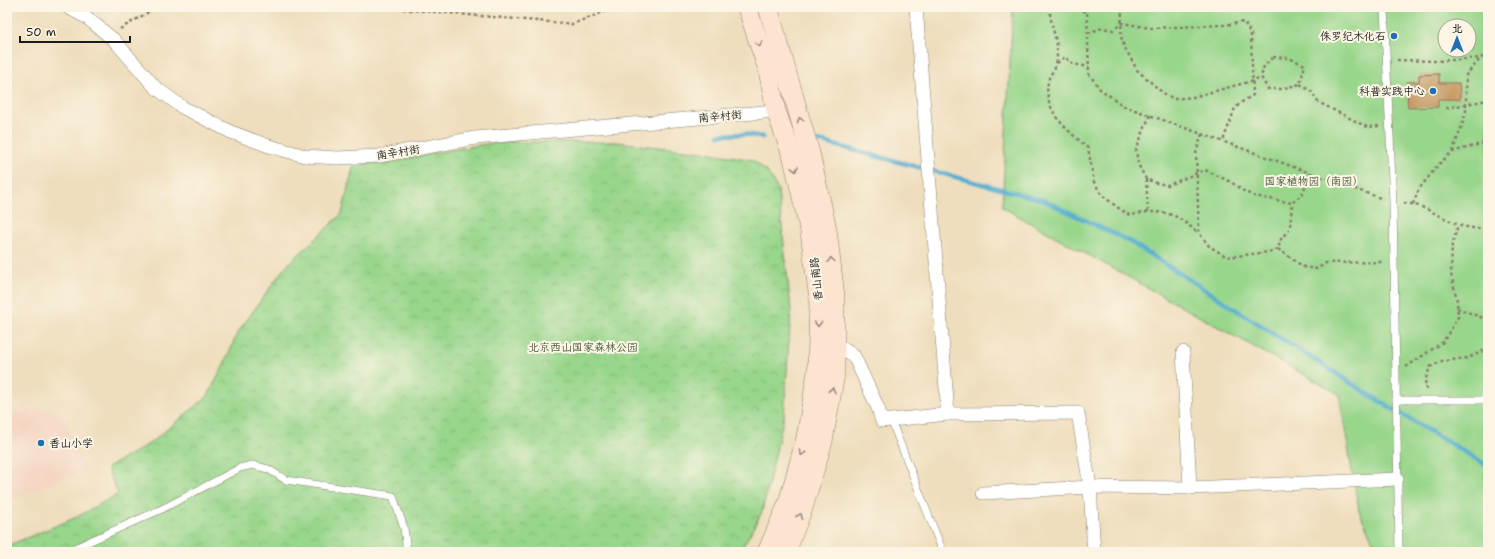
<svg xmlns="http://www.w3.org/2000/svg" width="1495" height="559" font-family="'Shantell Sans','LXGW WenKai TC',sans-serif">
<defs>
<pattern id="park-crowns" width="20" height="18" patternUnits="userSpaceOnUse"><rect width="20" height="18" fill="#98d68b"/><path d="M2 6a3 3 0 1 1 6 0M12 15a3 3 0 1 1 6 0" fill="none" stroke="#82b777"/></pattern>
</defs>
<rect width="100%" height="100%" fill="#fcf5e5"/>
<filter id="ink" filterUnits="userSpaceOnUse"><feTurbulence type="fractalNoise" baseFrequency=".025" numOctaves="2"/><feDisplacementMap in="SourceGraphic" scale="8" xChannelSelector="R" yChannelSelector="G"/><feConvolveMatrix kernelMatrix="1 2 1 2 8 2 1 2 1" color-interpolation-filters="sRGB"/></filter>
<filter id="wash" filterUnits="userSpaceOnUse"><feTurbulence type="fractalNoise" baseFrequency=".012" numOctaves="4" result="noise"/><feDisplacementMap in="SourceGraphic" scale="16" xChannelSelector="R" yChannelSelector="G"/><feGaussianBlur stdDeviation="0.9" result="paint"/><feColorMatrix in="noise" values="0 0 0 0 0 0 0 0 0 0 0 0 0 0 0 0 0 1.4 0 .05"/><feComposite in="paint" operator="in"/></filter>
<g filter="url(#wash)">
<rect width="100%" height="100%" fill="#efdebd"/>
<!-- built -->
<path fill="#f4d3c0" d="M 35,408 L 62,415 L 86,469 L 7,502 L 7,417 Z"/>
<!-- park -->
<path fill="url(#park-crowns)" stroke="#5a7954" d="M 512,142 L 616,142 L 711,153 L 753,160 L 768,173 L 778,190 L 791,310 L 784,416 L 762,512 L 740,552 L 7,552 L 7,546 L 77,517 L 118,494 L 107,468 L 149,444 L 207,397 L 222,369 L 237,334 L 284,268 L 342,214 L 354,163 L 389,163 L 428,154 L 486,144 Z"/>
<!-- garden -->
<path fill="#98d68b" stroke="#5a7954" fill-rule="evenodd" d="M 1013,7 L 1488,7 L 1488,552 L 1378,552 L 1359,511 L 1339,394 L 1002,207 ZM 1445,26 L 1469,26 L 1469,50 L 1445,50 Z"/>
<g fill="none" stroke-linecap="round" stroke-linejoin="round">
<!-- stream -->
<g stroke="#51accf" stroke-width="4.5">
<path d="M 719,135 L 744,134 L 763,137"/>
<path d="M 819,141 L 1043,200 L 1129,241 L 1368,394 L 1488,466"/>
</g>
</g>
<g id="blocks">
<!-- building -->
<path fill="#c79d68" d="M 1439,74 L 1439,83 L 1459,83 L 1460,99 L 1438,99 L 1438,107 L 1408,108 L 1407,82 L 1419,82 L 1419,75 Z"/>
</g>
</g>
<g filter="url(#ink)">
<use href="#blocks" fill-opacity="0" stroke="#867d6c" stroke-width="1"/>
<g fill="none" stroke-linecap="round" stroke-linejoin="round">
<defs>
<g id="lane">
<path d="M 1384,7 L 1393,203 L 1399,552"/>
<path d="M 1396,400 L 1488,400"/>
<path d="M 891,420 L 943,552"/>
<path d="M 66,552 L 164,508 L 240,468 L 252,465 L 268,469 L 286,480 L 393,496 L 404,528 L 407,552"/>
</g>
<g id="street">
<path d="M 67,7 L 86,17 L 114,40 L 155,87 L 182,107 L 231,132 L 269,146 L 305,156 L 337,158 L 379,156 L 475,138 L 776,111"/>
<path d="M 916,7 L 948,414"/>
<path d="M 835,343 L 854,356 L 878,408 L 882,421 L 948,414 L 1078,413 L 1090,487 L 1094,552"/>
<path d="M 1183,352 L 1190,488"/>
<path d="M 983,493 L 1090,487 L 1190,488 L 1397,479"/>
</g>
<g id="secondary">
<path d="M 747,7 L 768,70 L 776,111 L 793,158 L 810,232 L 819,299 L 817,372 L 806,438 L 788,503 L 767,552"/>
<path d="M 768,7 L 810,153 L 827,229 L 835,297 L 835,374 L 823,441 L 803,508 L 786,552"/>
</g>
</defs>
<!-- lane casing -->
<use href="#lane" stroke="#867d6c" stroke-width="8"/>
<!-- street casing -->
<use href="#street" stroke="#867d6c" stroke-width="14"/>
<!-- secondary casing -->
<use href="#secondary" stroke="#867d6c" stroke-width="20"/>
<!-- path -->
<g stroke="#867d6c" stroke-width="2.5" stroke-dasharray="3 3" stroke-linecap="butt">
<path d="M 379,7 L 572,24 L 617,7"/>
<path d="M 1050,7 C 1049,20 1056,35 1057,49 C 1057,54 1057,60 1056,64 C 1055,69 1051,73 1049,78 C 1040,109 1068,131 1088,148 L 1094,182 L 1102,195 L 1117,207 L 1129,215 L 1148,212"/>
<path d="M 1065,7 L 1078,8 L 1087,13"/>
<path d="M 1087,7 L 1089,74 L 1100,89 L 1124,106 L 1383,199"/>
<path d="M 1122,7 L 1121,36 L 1124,46 L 1137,70 L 1163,93 L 1174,99 L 1193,97 L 1252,81 L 1261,77"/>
<path d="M 120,29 L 157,7"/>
<path d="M 1088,33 L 1102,28 L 1113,30 L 1122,23 L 1150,28 L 1225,25 L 1244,22 L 1251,34 L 1253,95 L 1242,102 L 1235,108 L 1223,141"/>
<path d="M 1273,57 L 1289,58 L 1305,65 L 1300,84 L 1281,89 L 1268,89 L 1261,77 L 1264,66 Z"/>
<path d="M 1397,60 L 1438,61 L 1481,58 L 1488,52"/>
<path d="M 1057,63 L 1065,57 L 1073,64 L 1089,67"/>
<path d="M 1300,84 L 1312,92 L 1318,102 L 1367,127 L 1380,126"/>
<path d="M 1446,108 L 1488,100"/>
<path d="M 1150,115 L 1136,150 L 1138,164 L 1146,179 L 1156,183 L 1168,185 L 1205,170 L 1231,182 L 1245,192 L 1254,196 L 1292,203"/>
<path d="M 1202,134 L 1196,153 L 1199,233 L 1209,246 L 1227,257 L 1269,252 L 1278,249 L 1281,239 L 1290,228 L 1292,203 L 1302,194 L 1311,173"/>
<path d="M 1452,152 L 1488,142"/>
<path d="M 1146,179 L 1148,212 C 1174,212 1179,217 1198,233"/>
<path d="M 1404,203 C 1423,204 1439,217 1457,224 C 1467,228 1477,229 1488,229"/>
<path d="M 1413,204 L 1419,189 L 1438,165 L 1452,152 L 1461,129 L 1466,111 L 1466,75 L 1481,58"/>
<path d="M 1278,249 L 1304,267 L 1317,269 L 1326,263 L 1384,262"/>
<path d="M 1488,271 L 1486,277 L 1488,294"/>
<path d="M 1457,308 L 1488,320"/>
<path d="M 1406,367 L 1443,342 L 1458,317 L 1457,300 L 1451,274 L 1452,245 L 1458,225"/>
<path d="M 1427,390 L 1425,381 L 1430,367 L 1442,361 L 1468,358 L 1483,351 L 1488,350"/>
</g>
<!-- lane -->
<use href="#lane" stroke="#fff" stroke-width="7"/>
<!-- street -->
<use href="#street" stroke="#fff" stroke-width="13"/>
<!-- secondary -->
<use href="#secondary" stroke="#fde4d1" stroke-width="19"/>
</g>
<!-- one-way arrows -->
<defs><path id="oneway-chevron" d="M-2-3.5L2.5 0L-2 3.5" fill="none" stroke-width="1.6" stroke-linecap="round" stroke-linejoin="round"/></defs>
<g stroke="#988a80">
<use href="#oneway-chevron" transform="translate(759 44) rotate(72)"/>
<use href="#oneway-chevron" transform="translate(800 120) rotate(-106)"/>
<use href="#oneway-chevron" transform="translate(795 169) rotate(77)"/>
<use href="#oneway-chevron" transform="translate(831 260) rotate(-97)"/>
<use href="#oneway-chevron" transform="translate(818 324) rotate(91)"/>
<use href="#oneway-chevron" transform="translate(832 390) rotate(-80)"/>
<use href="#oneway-chevron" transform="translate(802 453) rotate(106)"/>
<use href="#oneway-chevron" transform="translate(800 516) rotate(-68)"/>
</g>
</g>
<!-- markers -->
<g fill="#1f6fb2" stroke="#fcf5e5" stroke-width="1.5">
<circle cx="1394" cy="36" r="4"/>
<circle cx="1433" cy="91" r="4"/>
<circle cx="41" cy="443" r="4"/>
</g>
<g text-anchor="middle" stroke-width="4" stroke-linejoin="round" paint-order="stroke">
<!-- poi labels -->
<g font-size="11" fill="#1c1c1c" stroke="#fcf5e5" text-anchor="end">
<text x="1386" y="40">侏罗纪木化石</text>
<text x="1425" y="95">科普实践中心</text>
<text x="49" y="447" text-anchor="start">香山小学</text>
</g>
<!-- street labels -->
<g font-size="11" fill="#1c1c1c" stroke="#fcf5e5">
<text transform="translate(720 116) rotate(-5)" y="4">南辛村街</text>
<text transform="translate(398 152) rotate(-9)" y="4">南辛村街</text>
<text transform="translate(816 279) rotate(-96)" y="4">香山南路</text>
</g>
<!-- park labels -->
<g font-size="11" fill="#475d43" stroke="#fcf5e5">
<text x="1314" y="185">国家植物园（南园）</text>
<text x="583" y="351">北京西山国家森林公园</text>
</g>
</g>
<!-- margin -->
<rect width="1495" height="559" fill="none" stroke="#fcf5e5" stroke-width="24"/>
<!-- north arrow -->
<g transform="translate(1457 38)"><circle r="19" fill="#fcf5e5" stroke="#a29e95"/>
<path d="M0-3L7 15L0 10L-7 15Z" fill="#1f6fb2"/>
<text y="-6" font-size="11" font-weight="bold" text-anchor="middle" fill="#1c1c1c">北</text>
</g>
<!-- scale -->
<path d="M20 36v6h110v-6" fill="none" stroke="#1c1c1c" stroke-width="2"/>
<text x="26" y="36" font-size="12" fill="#1c1c1c" stroke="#fcf5e5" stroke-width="3" paint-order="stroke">50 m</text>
</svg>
